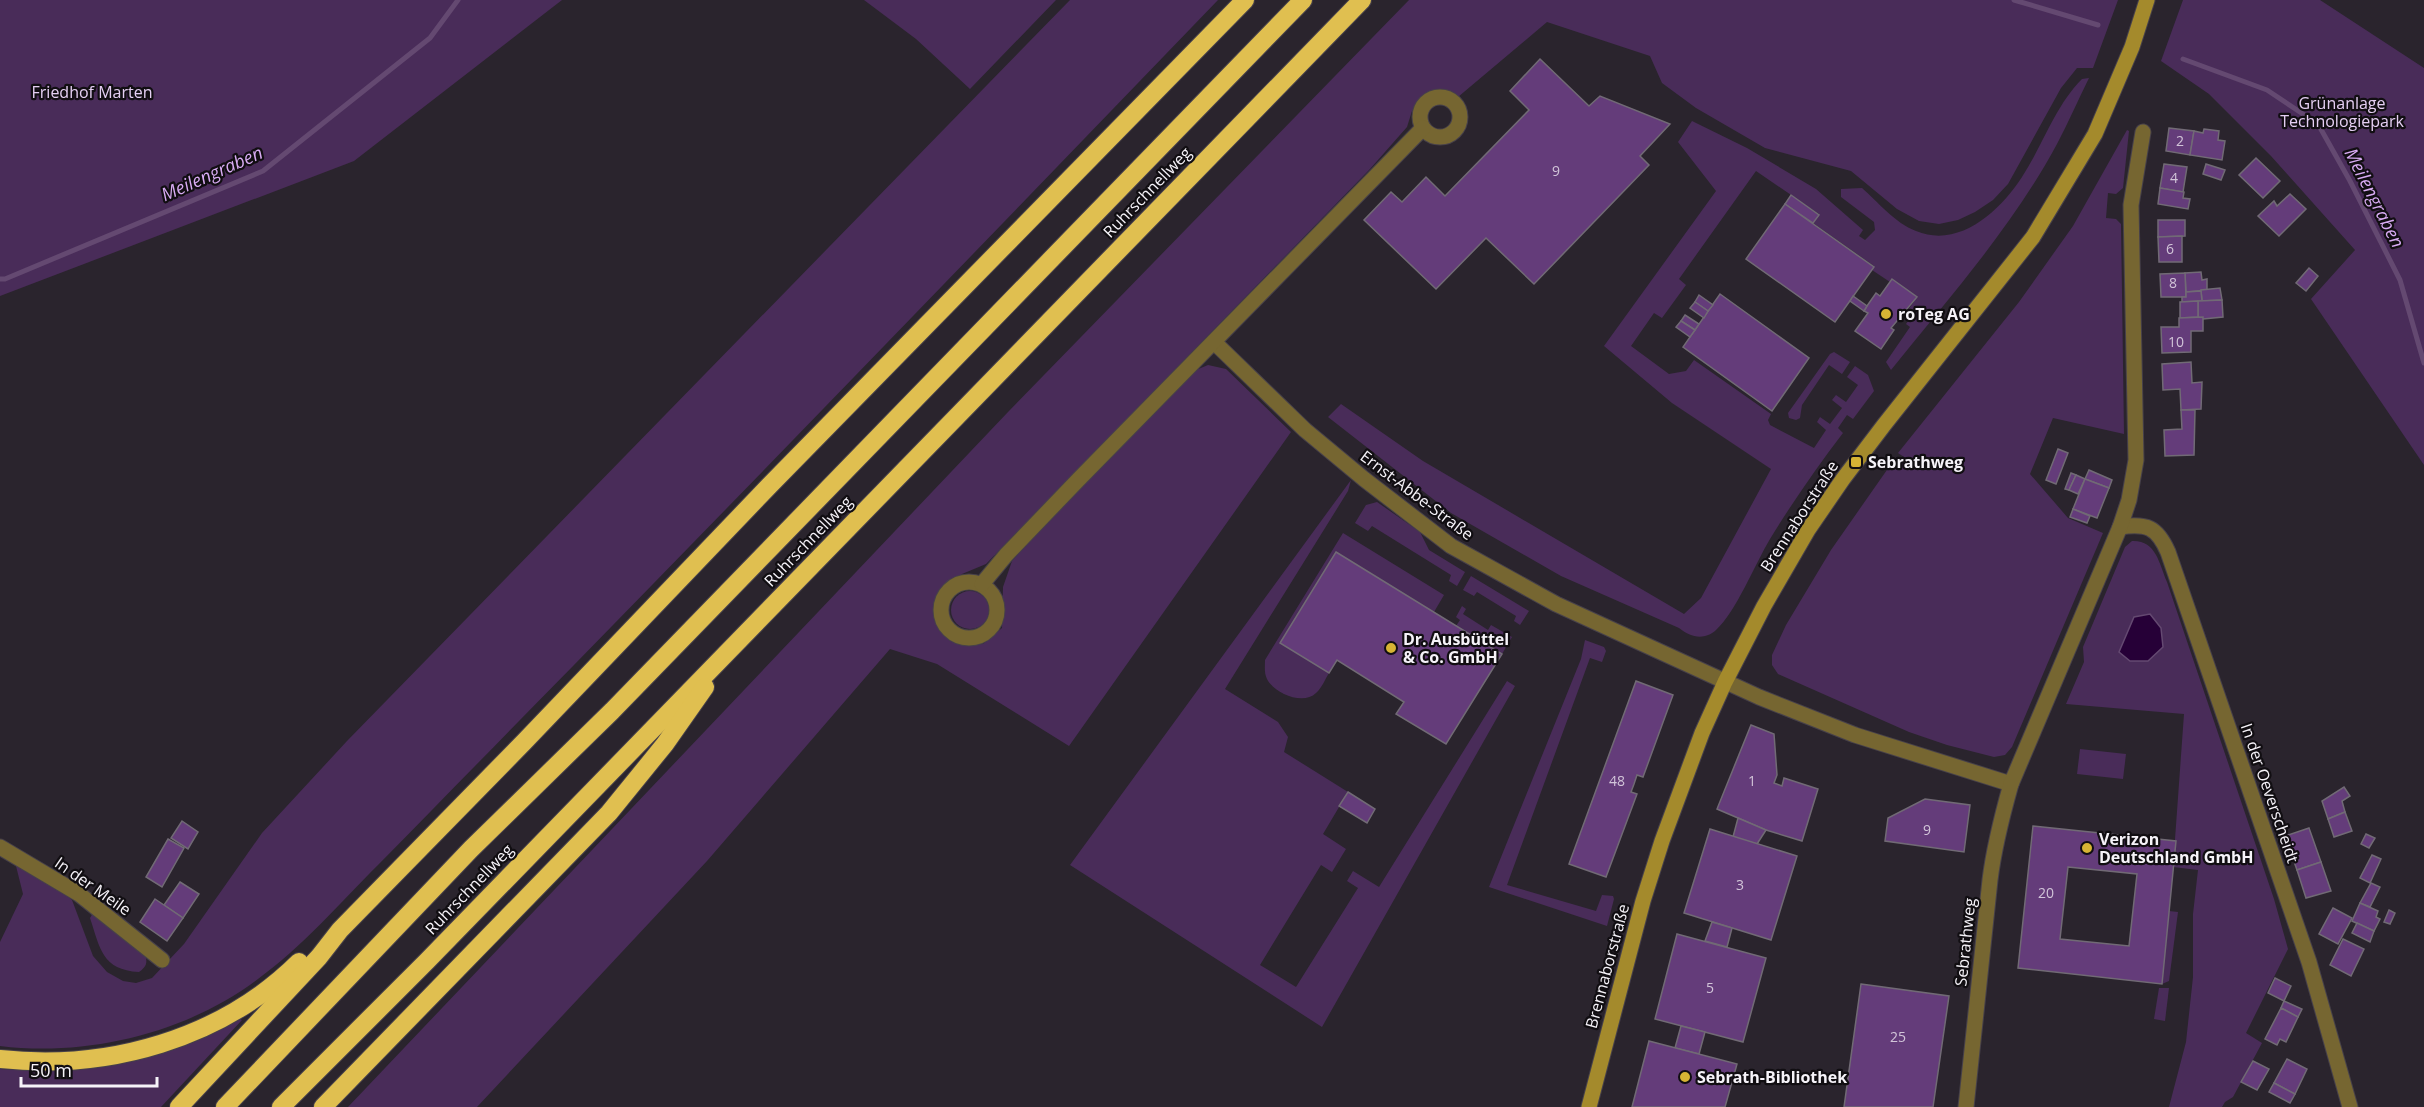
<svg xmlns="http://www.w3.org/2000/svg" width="2424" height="1107" font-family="'Open Sans',sans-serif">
<rect width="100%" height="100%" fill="#2a242d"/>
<!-- green -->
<g fill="#492c59">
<path d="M 0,0 L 562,0 L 354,161 L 0,296 Z"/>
<path d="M 864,0 L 1056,0 L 970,89 L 916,39 Z"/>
<path d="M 1070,0 L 1218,0 C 1004,222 790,444 574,665 C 509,731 443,799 378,865 C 339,904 302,947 258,979 C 187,1033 87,1057 0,1046 L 0,942 L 23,894 L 15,862 L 58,887 L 72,900 L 93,956 L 107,972 L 123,981 L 136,983 L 152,978 L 184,944 L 262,833 L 347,741 Z"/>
<path d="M 1409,0 L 2118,0 L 2093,68 L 2077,68 L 2061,88 L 2008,184 L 1993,200 L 1975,212 L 1958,220 L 1939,224 L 1919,221 L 1897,209 L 1851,171 L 1765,148 L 1696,108 L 1662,83 L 1650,56 L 1547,22 L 1458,97 L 1440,89 L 1427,93 L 1412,111 L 1407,127 L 1370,169 L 986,564 L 962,574 L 942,590 L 934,614 L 943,635 L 961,645 L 983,644 L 1002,628 L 1003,587 L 1012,561 L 1047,521 L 1196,370 L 1208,365 L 1226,369 L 1291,432 L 1069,746 L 937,664 L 890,649 L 707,861 L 477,1107 L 348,1107 L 1008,412 Z"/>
<path d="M 2183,0 L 2320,0 L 2424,68 L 2424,465 L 2311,299 L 2355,250 L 2271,156 L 2209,94 L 2161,61 Z"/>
<path d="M 2089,78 C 2078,100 2068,123 2057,144 C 2013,226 1949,298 1891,370 L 1886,362 L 1910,327 L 1906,324 L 1911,317 L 1906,313 L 1917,297 L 1892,279 L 1890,282 L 1872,270 L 1874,266 L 1813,223 L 1819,214 L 1756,171 L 1679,279 L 1686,285 L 1662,318 L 1654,313 L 1631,346 L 1669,374 L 1686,371 L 1694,360 L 1771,414 L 1768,420 L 1770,425 L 1814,448 L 1826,430 L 1817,422 L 1820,417 L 1830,424 L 1842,408 L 1832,400 L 1836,395 L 1846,402 L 1858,385 L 1847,377 L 1855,366 L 1868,375 L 1874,391 L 1853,419 L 1847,415 L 1838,428 L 1843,433 C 1817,467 1792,503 1770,539 C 1755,564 1736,612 1716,630 C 1704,641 1690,637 1679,628 L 1561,576 L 1451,513 L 1328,417 L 1341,404 L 1423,461 L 1684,614 L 1701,598 L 1771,469 L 1672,403 L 1604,346 L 1716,191 L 1678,142 L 1692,121 L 1747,148 L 1816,189 L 1863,230 L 1859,236 L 1865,240 L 1875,230 L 1874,222 L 1841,197 L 1841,189 L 1862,188 C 1878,202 1895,223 1916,231 C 1959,249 2000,211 2022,177 C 2043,145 2055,106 2082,79 Z"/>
<path d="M 2127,130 L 2129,131 L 2123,188 L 2116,194 L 2108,193 L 2106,218 L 2116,219 L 2121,224 L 2124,434 L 2053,418 L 2030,474 L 2068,518 L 2103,533 L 2012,747 L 2005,755 L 1994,757 L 1947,745 L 1909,732 L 1778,674 L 1772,665 L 1772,655 L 1786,625 L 1831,550 L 1889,467 L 1894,470 L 1904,457 L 1898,453 L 2019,302 L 2073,226 Z"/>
<path d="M 1834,352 L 1850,362 L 1842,374 L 1829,365 L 1802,405 L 1800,418 L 1796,420 L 1789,418 L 1788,413 L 1830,354 Z"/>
<path d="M 1351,480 L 1348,491 L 1225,689 L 1278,722 L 1288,737 L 1284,752 L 1348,792 L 1323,834 L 1346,849 L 1332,872 L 1321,865 L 1260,965 L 1296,987 L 1358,888 L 1347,881 L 1353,871 L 1379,887 L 1507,681 L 1515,686 L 1322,1027 L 1070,865 Z"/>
<path d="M 1377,502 L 1420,532 L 1429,550 L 1465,572 L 1457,586 L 1449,581 L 1451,575 L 1372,526 L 1368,531 L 1355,523 L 1366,505 Z"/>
<path d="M 1343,533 L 1444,595 L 1434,612 L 1281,642 L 1329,673 C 1325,679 1322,688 1316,693 C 1303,706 1274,693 1267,679 C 1264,673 1265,667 1265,660 Z"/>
<path d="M 2132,541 C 2156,540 2159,563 2167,582 L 2274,899 L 2288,949 L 2246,1033 L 2262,1043 L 2233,1097 L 2225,1102 L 2222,1107 L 2169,1107 L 2186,1042 L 2193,977 L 2193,914 L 2198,870 L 2173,867 L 2184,714 L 2066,704 L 2084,662 L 2083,647 L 2125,547 Z"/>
<path d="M 1471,576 L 1529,611 L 1520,625 L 1514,621 L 1516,616 L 1477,592 L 1474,596 L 1463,590 Z"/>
<circle cx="970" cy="610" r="19"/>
<path d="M 1462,606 L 1466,609 L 1463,614 L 1488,630 L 1491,625 L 1512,637 L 1502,654 L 1456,626 L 1460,620 L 1456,617 Z"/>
<path d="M 1585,640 L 1604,647 L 1606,651 L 1602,662 L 1590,658 L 1507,885 L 1596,911 L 1602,895 L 1613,896 L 1614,899 L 1607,926 L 1489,887 L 1581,659 Z"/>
<path d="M 2080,749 L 2126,754 L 2123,779 L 2077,774 Z"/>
<path d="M 2169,911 L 2178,912 L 2169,981 L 2162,984 Z"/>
<path d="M 93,913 L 145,955 C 148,963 146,967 139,972 C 102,970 100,948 90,918 Z"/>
<path d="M 2159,988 L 2169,988 L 2165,1021 L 2154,1019 Z"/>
<path d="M 240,1019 L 242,1020 L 161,1107 L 0,1107 L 0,1069 C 64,1072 126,1068 186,1045 C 205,1038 223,1028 240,1019 Z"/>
</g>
<!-- water -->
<path fill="#260037" stroke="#644971" stroke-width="1.5" d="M 2150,614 L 2161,628 L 2163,647 L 2148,661 L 2130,661 L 2119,652 L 2134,617 Z"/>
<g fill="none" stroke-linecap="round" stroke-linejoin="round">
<!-- stream -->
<g stroke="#644971" stroke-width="5">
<path d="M 2014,0 L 2098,25"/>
<path d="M 2183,59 L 2267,90 L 2318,124 L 2350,181 L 2400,280 L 2424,363"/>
<path d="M 0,279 L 5,279 L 263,171 L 430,38 L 458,0"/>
</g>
</g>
<!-- building -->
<g fill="#643c7a" stroke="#716a75" stroke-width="1.5" fill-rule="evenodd">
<path d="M 1540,59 L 1589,106 L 1600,96 L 1670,124 L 1640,156 L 1649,165 L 1534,284 L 1486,238 L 1436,289 L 1364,220 L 1391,192 L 1402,202 L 1426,177 L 1445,196 L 1529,110 L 1510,91 Z"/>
<path d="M 2169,128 L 2194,131 L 2190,155 L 2166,151 Z"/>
<path d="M 2204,129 L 2219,131 L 2218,140 L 2225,141 L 2222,160 L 2190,155 L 2194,131 L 2203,133 Z"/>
<path d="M 2256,158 L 2280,181 L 2263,198 L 2239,175 Z"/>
<path d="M 2164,164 L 2187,167 L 2183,192 L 2160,188 Z"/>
<path d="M 2206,164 L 2225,170 L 2221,180 L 2203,174 Z"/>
<path d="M 2160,188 L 2184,192 L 2183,198 L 2190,199 L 2188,209 L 2158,204 Z"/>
<path d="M 2290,194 L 2306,209 L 2279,236 L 2258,216 L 2274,201 L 2277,206 Z"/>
<path d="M 1791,195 L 1819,215 L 1813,223 L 1785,204 Z"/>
<path d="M 1785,204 L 1874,267 L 1835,322 L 1746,259 Z"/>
<path d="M 2158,220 L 2185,220 L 2185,236 L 2158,237 Z"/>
<path d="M 2182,236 L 2182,262 L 2159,262 L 2158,237 Z"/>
<path d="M 2309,268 L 2318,276 L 2306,291 L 2296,283 Z"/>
<path d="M 2201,272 L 2202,280 L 2207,279 L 2207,290 L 2186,292 L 2185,273 Z"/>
<path d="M 2185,273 L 2186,297 L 2161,297 L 2160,274 Z"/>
<path d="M 1892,279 L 1917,297 L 1891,328 L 1894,330 L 1881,349 L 1855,331 L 1868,313 L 1864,311 L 1867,306 L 1876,293 L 1880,296 Z"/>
<path d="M 2220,288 L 2222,300 L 2202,301 L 2201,290 Z"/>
<path d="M 2201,291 L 2202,301 L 2182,302 L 2182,297 L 2186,297 L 2186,292 Z"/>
<path d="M 1720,294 L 1809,358 L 1772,411 L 1683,347 Z"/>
<path d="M 1699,295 L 1713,305 L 1708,311 L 1695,302 Z"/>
<path d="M 1853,296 L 1867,306 L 1864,311 L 1850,301 Z"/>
<path d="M 2222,300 L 2223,317 L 2203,319 L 2198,317 L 2198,301 Z"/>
<path d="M 2198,301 L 2198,317 L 2180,318 L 2180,302 Z"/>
<path d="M 1695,302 L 1708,311 L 1704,318 L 1690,308 Z"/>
<path d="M 1685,315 L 1699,324 L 1695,330 L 1681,321 Z"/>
<path d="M 2203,317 L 2203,331 L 2191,331 L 2191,352 L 2162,353 L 2161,327 L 2179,327 L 2179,318 Z"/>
<path d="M 1681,321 L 1695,330 L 1690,337 L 1676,327 Z"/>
<path d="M 2191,362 L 2192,383 L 2202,382 L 2201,409 L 2181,410 L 2180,389 L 2163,390 L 2162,364 Z"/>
<path d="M 2181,410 L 2195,410 L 2194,455 L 2165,456 L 2164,430 L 2182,429 Z"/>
<path d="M 2058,449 L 2068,453 L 2056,484 L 2046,480 Z"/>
<path d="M 2089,470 L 2112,480 L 2109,488 L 2085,479 Z"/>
<path d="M 2071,473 L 2076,475 L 2069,490 L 2065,489 Z"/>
<path d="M 2076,475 L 2085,479 L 2078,494 L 2069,490 Z"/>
<path d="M 2085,479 L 2109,488 L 2097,518 L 2073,509 Z"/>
<path d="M 2073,509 L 2090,516 L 2087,523 L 2070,517 Z"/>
<path d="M 1336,552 L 1502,654 L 1446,744 L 1396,714 L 1404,702 L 1337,660 L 1329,673 L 1280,643 Z"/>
<path d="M 1636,681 L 1673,695 L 1643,777 L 1637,775 L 1634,784 L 1631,792 L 1637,794 L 1606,877 L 1569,864 Z"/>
<path d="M 1751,725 L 1774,734 L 1777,775 L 1774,783 L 1782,786 L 1784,778 L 1818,789 L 1802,841 L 1766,830 L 1717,809 Z"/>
<path d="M 2344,787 L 2350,796 L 2342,801 L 2345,812 L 2328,819 L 2322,801 Z"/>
<path d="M 1348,792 L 1375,809 L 1367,823 L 1339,806 Z"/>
<path d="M 1925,799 L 1970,805 L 1964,852 L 1885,841 L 1888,818 Z"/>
<path d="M 2345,812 L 2352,831 L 2334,837 L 2328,819 Z"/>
<path d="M 1738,818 L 1766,830 L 1757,844 L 1733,837 Z"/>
<path d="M 182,821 L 198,832 L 188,849 L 171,838 Z"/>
<path d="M 2033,826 L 2176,841 L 2162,984 L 2018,968 ZM 2068,867 L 2137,874 L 2129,946 L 2060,939 Z"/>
<path d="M 2309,828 L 2321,862 L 2297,870 L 2285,836 Z"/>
<path d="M 1710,829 L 1797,856 L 1771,940 L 1684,913 Z"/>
<path d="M 2366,834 L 2375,838 L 2369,848 L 2361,844 Z"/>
<path d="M 168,839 L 184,848 L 162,887 L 146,877 Z"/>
<path d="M 2372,855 L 2381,859 L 2370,883 L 2360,878 Z"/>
<path d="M 2321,862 L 2331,891 L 2306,898 L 2297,870 Z"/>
<path d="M 180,882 L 199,894 L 183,918 L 164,905 Z"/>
<path d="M 2371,883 L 2380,887 L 2370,907 L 2360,903 Z"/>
<path d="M 155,899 L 183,918 L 167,941 L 140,922 Z"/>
<path d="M 2360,903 L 2378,911 L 2376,917 L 2380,919 L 2374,931 L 2352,921 Z"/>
<path d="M 2333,908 L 2352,918 L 2338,944 L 2319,934 Z"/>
<path d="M 2389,910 L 2395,913 L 2390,924 L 2384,922 Z"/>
<path d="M 1712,922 L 1732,928 L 1727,947 L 1705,941 Z"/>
<path d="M 2357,923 L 2374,931 L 2370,942 L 2352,933 Z"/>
<path d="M 1677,934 L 1766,958 L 1743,1042 L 1655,1019 Z"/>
<path d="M 2343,939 L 2364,949 L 2351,976 L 2330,965 Z"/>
<path d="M 2275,978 L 2291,986 L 2284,1001 L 2268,993 Z"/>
<path d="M 1861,984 L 1949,996 L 1933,1107 L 1844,1107 Z"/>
<path d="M 2284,1001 L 2302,1009 L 2298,1017 L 2281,1008 Z"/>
<path d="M 2281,1008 L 2298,1017 L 2286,1042 L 2280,1039 L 2277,1045 L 2265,1039 Z"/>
<path d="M 1681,1026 L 1705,1032 L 1699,1054 L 1675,1048 Z"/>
<path d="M 1649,1041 L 1737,1064 L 1725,1107 L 1632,1107 Z"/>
<path d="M 2287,1059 L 2307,1069 L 2295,1094 L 2274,1083 Z"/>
<path d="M 2253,1061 L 2269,1069 L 2257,1090 L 2241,1082 Z"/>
<path d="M 2274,1083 L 2295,1094 L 2290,1103 L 2269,1092 Z"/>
</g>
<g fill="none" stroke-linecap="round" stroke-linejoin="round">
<defs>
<g id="minor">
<circle cx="1440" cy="117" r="20"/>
<path d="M 1214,342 L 1305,430 L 1364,479 L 1451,546 L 1556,604 L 1759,697 L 1855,735 L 2011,784"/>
<path d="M 2120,527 C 2147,523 2157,527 2168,552 L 2309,962 L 2350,1107"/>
<circle cx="969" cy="610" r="28"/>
<path d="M 982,584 L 1006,555 L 1079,479 L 1423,128"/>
<path d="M 0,847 L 79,894 L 162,960"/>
<path d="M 1966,1107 L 1990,880 C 1994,847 2002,816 2011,784 L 2120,527 L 2129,500 L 2136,460 L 2131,205 L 2143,132"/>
</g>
<path id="secondary" d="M 1589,1107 L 1643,901 L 1662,841 L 1702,733 L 1725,682 L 1764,606 L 1808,530 L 1843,479 L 1884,425 L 2033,237 L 2095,134 L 2132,47 L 2147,0"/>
<g id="motorway">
<path d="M 0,1059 C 108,1071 221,1039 299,962"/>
<path d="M 179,1107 L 319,957 L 340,930 L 524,742 L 769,486 L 1245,0"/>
<path d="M 225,1107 L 471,849 L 612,711 L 1303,0"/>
<path d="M 281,1107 L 427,961 L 1362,0"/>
<path d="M 323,1107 L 609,813 L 665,744 L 705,687"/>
</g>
</defs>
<!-- minor casing -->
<use href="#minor" stroke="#47414a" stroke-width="17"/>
<!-- secondary casing -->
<use href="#secondary" stroke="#47414a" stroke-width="17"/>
<!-- motorway casing -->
<use href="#motorway" stroke="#47414a" stroke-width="20"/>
<!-- minor -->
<use href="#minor" stroke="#766631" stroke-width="15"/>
<!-- secondary -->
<use href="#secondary" stroke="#a48a2c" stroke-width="15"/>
<!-- motorway -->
<use href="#motorway" stroke="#e0bf50" stroke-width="18"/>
</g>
<!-- markers -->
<g fill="#d7b434" stroke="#110e12" stroke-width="2">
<circle cx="1886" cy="314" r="6"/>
<rect x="1850" y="456" width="12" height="12" rx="3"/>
<circle cx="1391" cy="648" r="6"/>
<circle cx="2087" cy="848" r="6"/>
<circle cx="1685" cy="1077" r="6"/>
</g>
<g text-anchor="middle" stroke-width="4.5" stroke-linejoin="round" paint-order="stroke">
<!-- number labels -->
<g font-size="14" fill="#d2c5d9">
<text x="2180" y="146">2</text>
<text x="1556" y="176">9</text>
<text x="2174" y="183">4</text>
<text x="2170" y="254">6</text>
<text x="2173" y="288">8</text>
<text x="2176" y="347">10</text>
<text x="1617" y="786">48</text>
<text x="1752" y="786">1</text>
<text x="1927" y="835">9</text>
<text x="1740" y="890">3</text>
<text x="2046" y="898">20</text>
<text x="1710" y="993">5</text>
<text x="1898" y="1042">25</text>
</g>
<!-- park labels -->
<g font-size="16" fill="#e5cff3" stroke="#110e12">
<text x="92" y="98">Friedhof Marten</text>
<text x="2342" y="109">Grünanlage<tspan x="2342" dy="18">Technologiepark</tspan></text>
</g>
<!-- street labels -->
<g font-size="16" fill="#f6f3f9" stroke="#110e12">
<text transform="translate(1147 192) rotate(-46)" y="6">Ruhrschnellweg</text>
<text transform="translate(1417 495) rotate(37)" y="6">Ernst-Abbe-Straße</text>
<text transform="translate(1799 516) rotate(-57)" y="6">Brennaborstraße</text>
<text transform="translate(808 541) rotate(-46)" y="6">Ruhrschnellweg</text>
<text transform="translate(2270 793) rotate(71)" y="6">In der Oeverscheidt</text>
<text transform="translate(93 886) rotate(35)" y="6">In der Meile</text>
<text transform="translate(469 889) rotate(-46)" y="6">Ruhrschnellweg</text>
<text transform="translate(1965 942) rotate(-84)" y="6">Sebrathweg</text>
<text transform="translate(1607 966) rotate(-75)" y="6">Brennaborstraße</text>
</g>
<!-- poi labels -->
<g font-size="16" font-weight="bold" fill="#f6f3f9" stroke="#110e12" text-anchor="start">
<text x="1898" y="320">roTeg AG</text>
<text x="1868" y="468">Sebrathweg</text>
<text x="1403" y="645">Dr. Ausbüttel<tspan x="1403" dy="18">&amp; Co. GmbH</tspan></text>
<text x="2099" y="845">Verizon<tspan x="2099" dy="18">Deutschland GmbH</tspan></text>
<text x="1697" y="1083">Sebrath-Bibliothek</text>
</g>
<!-- water labels -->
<g font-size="18" font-style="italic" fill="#d8abf3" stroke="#110e12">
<text transform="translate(212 174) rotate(-24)" y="6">Meilengraben</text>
<text transform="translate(2374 198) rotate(63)" y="6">Meilengraben</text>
</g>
</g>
<!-- scale -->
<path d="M21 1077v9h136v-9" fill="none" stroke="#f6f3f9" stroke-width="3"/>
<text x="30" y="1077" font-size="18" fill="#f6f3f9" stroke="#110e12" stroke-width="4.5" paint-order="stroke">50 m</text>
</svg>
